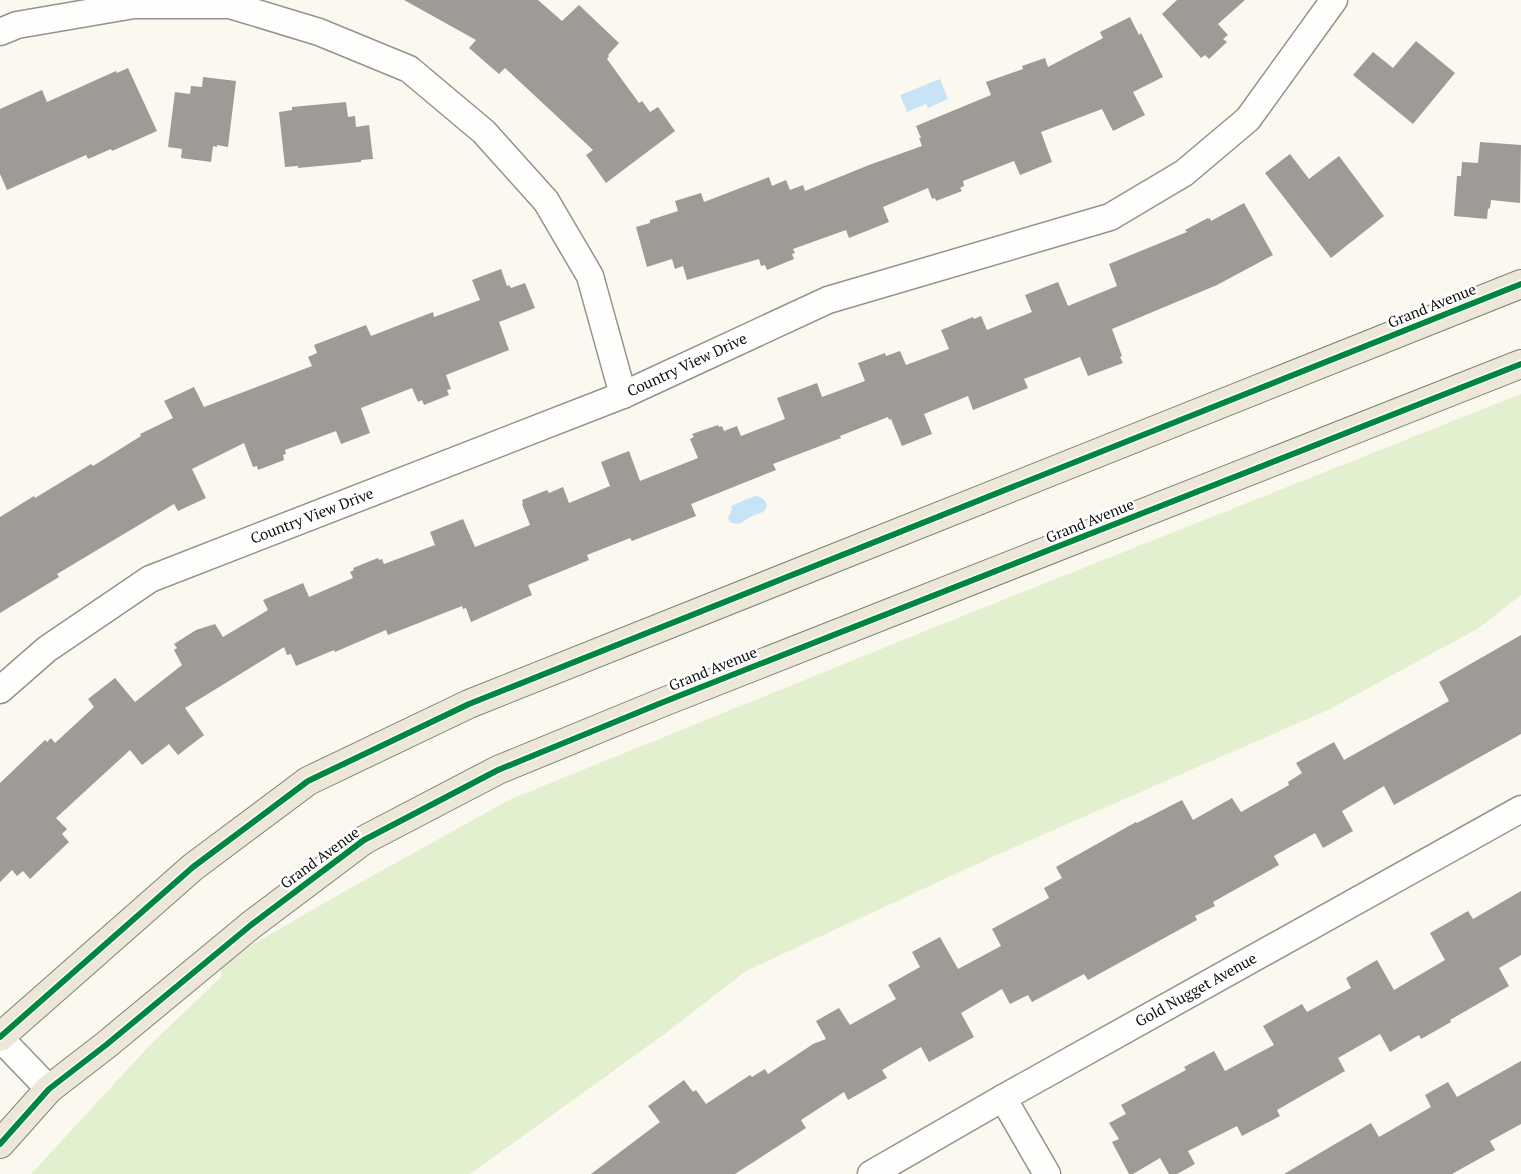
<svg xmlns="http://www.w3.org/2000/svg" width="1521" height="1174" font-family="'PT Serif',serif">
<rect width="100%" height="100%" fill="#fbf8f0"/>
<!-- green -->
<path fill="#e3f0cf" d="M 1521,394 L 1521,595 L 1479,628 L 1328,710 L 1001,853 L 746,971 L 662,1036 L 470,1174 L 31,1174 L 150,1045 L 222,976 L 219,964 L 338,895 L 511,799 L 945,623 Z"/>
<!-- water -->
<g fill="#c6e4f6">
<path d="M 940,79 L 948,99 L 928,108 L 926,104 L 907,112 L 900,95 Z"/>
<path d="M 755,496 C 762,497 766,500 767,507 L 763,512 L 752,516 L 739,524 L 731,523 L 728,518 L 732,509 L 731,506 Z"/>
</g>
<!-- building -->
<g fill="#9e9a96">
<path d="M 404,0 L 538,0 L 562,21 L 579,5 L 619,43 L 608,55 L 609,56 L 607,59 L 639,103 L 642,101 L 650,112 L 658,107 L 675,131 L 606,183 L 586,155 L 593,150 L 505,68 L 499,74 L 469,48 L 476,40 Z"/>
<path d="M 1177,0 L 1245,0 L 1218,24 L 1228,35 L 1223,39 L 1227,42 L 1209,59 L 1205,55 L 1201,58 L 1162,14 Z"/>
<path d="M 1130,17 L 1139,35 L 1141,33 L 1163,77 L 1133,92 L 1145,115 L 1113,131 L 1102,109 L 1041,132 L 1052,162 L 1020,175 L 1014,161 L 963,181 L 964,186 L 960,188 L 962,191 L 936,201 L 935,198 L 932,199 L 928,188 L 883,207 L 889,222 L 849,238 L 846,230 L 793,249 L 795,253 L 792,254 L 794,259 L 767,270 L 765,265 L 761,266 L 759,259 L 687,280 L 683,266 L 675,269 L 672,259 L 647,267 L 636,227 L 650,223 L 650,220 L 678,211 L 675,201 L 701,193 L 704,202 L 769,177 L 772,186 L 786,180 L 790,190 L 803,185 L 805,191 L 869,165 L 922,146 L 919,138 L 921,138 L 916,126 L 991,95 L 986,82 L 1023,69 L 1022,66 L 1045,58 L 1048,67 L 1103,38 L 1100,32 Z"/>
<path d="M 1416,41 L 1455,73 L 1413,124 L 1353,75 L 1373,52 L 1393,68 Z"/>
<path d="M 128,68 L 157,131 L 112,151 L 111,149 L 88,159 L 86,155 L 7,190 L 0,174 L 0,109 L 42,90 L 47,102 L 116,71 L 117,73 Z"/>
<path d="M 203,77 L 236,81 L 228,147 L 217,145 L 217,147 L 213,146 L 211,162 L 181,158 L 182,149 L 168,147 L 175,92 L 190,94 L 191,86 L 202,87 Z"/>
<path d="M 346,102 L 348,117 L 355,116 L 356,127 L 369,125 L 373,159 L 361,160 L 361,162 L 298,168 L 298,166 L 285,167 L 279,112 L 292,110 L 292,107 Z"/>
<path d="M 1480,142 L 1521,145 L 1520,203 L 1491,200 L 1490,208 L 1488,209 L 1487,219 L 1454,216 L 1457,176 L 1461,176 L 1462,162 L 1478,163 Z"/>
<path d="M 1290,154 L 1309,179 L 1339,156 L 1384,216 L 1331,258 L 1265,173 Z"/>
<path d="M 1244,203 L 1273,255 L 1217,285 L 1112,329 L 1122,356 L 1120,357 L 1123,363 L 1088,376 L 1080,357 L 1024,379 L 1028,388 L 973,410 L 968,396 L 924,414 L 932,434 L 902,446 L 891,419 L 889,420 L 888,417 L 840,436 L 841,438 L 773,464 L 776,470 L 691,504 L 696,516 L 632,541 L 630,538 L 587,555 L 589,560 L 528,585 L 532,595 L 471,622 L 466,608 L 463,609 L 462,606 L 388,635 L 386,630 L 335,652 L 334,650 L 296,666 L 291,654 L 287,655 L 284,647 L 185,708 L 204,735 L 178,755 L 169,744 L 142,765 L 130,750 L 56,818 L 67,829 L 62,834 L 69,842 L 30,879 L 23,871 L 17,876 L 12,870 L 0,882 L 0,783 L 45,740 L 47,742 L 51,738 L 55,743 L 94,707 L 88,699 L 115,678 L 135,702 L 182,665 L 174,650 L 177,648 L 174,644 L 196,630 L 215,624 L 223,637 L 268,610 L 263,600 L 303,583 L 309,597 L 353,578 L 350,572 L 354,570 L 353,568 L 378,558 L 379,560 L 382,559 L 384,564 L 435,545 L 430,532 L 463,519 L 475,547 L 530,525 L 522,504 L 523,503 L 522,500 L 547,490 L 549,493 L 563,487 L 569,503 L 610,486 L 601,462 L 629,451 L 640,481 L 698,458 L 690,439 L 694,437 L 692,434 L 718,425 L 719,427 L 722,426 L 724,431 L 737,426 L 741,436 L 785,419 L 777,398 L 817,383 L 822,397 L 865,381 L 858,363 L 885,353 L 886,356 L 900,351 L 906,365 L 949,349 L 941,330 L 973,317 L 974,319 L 981,316 L 987,330 L 1032,312 L 1025,295 L 1058,282 L 1068,306 L 1117,286 L 1109,264 L 1187,232 L 1185,230 L 1208,218 L 1208,219 L 1210,218 L 1211,221 Z"/>
<path d="M 501,269 L 507,286 L 509,285 L 511,288 L 525,283 L 535,308 L 499,322 L 509,350 L 446,375 L 451,389 L 447,390 L 449,395 L 424,405 L 422,400 L 418,402 L 412,388 L 361,408 L 370,433 L 341,444 L 336,431 L 285,450 L 286,454 L 283,455 L 284,460 L 258,470 L 257,466 L 253,467 L 244,443 L 192,469 L 206,498 L 178,511 L 174,504 L 57,574 L 59,577 L 0,613 L 0,517 L 34,496 L 35,498 L 91,464 L 93,466 L 141,436 L 140,434 L 173,418 L 164,401 L 194,387 L 204,407 L 312,366 L 308,357 L 317,353 L 314,345 L 366,325 L 371,336 L 433,312 L 434,317 L 480,300 L 472,280 Z"/>
<path d="M 1521,635 L 1521,734 L 1394,805 L 1384,786 L 1342,811 L 1353,831 L 1323,848 L 1315,833 L 1274,856 L 1279,865 L 1213,902 L 1215,906 L 1195,916 L 1197,920 L 1088,980 L 1084,974 L 1032,1002 L 1028,995 L 1010,1004 L 1002,989 L 961,1013 L 974,1037 L 929,1062 L 921,1047 L 882,1070 L 887,1078 L 848,1100 L 844,1092 L 801,1120 L 806,1128 L 735,1174 L 591,1174 L 660,1122 L 648,1106 L 684,1080 L 693,1092 L 696,1090 L 706,1104 L 750,1075 L 752,1077 L 765,1069 L 768,1074 L 813,1044 L 826,1039 L 816,1021 L 839,1008 L 850,1025 L 896,999 L 888,985 L 920,967 L 912,952 L 940,937 L 958,969 L 1001,946 L 992,929 L 1049,898 L 1044,888 L 1062,878 L 1056,867 L 1136,822 L 1137,823 L 1182,800 L 1193,820 L 1232,798 L 1241,812 L 1289,785 L 1288,782 L 1302,773 L 1296,763 L 1334,742 L 1344,760 L 1449,701 L 1439,682 Z"/>
<path d="M 1521,891 L 1521,955 L 1499,968 L 1509,986 L 1450,1020 L 1451,1022 L 1421,1039 L 1419,1035 L 1390,1052 L 1380,1034 L 1338,1058 L 1345,1071 L 1277,1110 L 1280,1116 L 1242,1136 L 1237,1126 L 1188,1151 L 1195,1164 L 1177,1174 L 1169,1174 L 1160,1158 L 1133,1174 L 1129,1174 L 1112,1142 L 1119,1139 L 1109,1123 L 1126,1114 L 1121,1105 L 1186,1070 L 1184,1067 L 1214,1051 L 1225,1071 L 1274,1045 L 1263,1026 L 1302,1004 L 1307,1012 L 1351,988 L 1346,978 L 1377,960 L 1394,990 L 1445,960 L 1430,933 L 1468,911 L 1473,919 Z"/>
<path d="M 1521,1061 L 1521,1124 L 1490,1141 L 1495,1150 L 1452,1174 L 1284,1174 L 1371,1123 L 1379,1137 L 1431,1107 L 1425,1095 L 1448,1082 L 1457,1097 Z"/>
</g>
<g fill="none" stroke-linecap="round" stroke-linejoin="round">
<defs>
<g id="minor">
<path d="M 0,32 L 17,25 L 134,5 L 230,5 L 319,32 L 409,69 L 484,132 L 546,201 L 590,276 L 623,395"/>
<path d="M 0,690 L 47,649 L 150,579 L 623,395 L 828,300 L 1110,217 L 1184,173 L 1248,119 L 1334,0"/>
<path d="M 0,1038 L 49,1089"/>
<path d="M 1003,1098 L 1047,1174"/>
<path d="M 871,1174 L 1003,1098 L 1521,809"/>
</g>
<g id="primary">
<path d="M 0,1037 L 193,867 L 308,781 L 469,704 L 1521,284"/>
<path d="M 0,1144 L 49,1089 L 106,1045 L 251,925 L 364,840 L 498,770 L 661,703 L 1521,364"/>
</g>
</defs>
<!-- minor casing -->
<use href="#minor" stroke="#94928f" stroke-width="29"/>
<!-- primary casing -->
<use href="#primary" stroke="#81807c" stroke-width="30"/>
<!-- minor -->
<use href="#minor" stroke="#fefefd" stroke-width="26"/>
<!-- primary -->
<use href="#primary" stroke="#ede7d7" stroke-width="28"/>
<defs>
<g id="cycleway">
<path d="M 0,1037 L 193,867 L 308,781 L 469,704 L 1521,284"/>
<path d="M 0,1144 L 49,1089 L 106,1045 L 251,925 L 364,840 L 498,770 L 661,703 L 1521,364"/>
</g>
</defs>
<!-- cycleway casing -->
<use href="#cycleway" stroke="#fff" stroke-width="9"/>
<!-- cycleway -->
<use href="#cycleway" stroke="#00873e" stroke-width="6"/>
</g>
<g text-anchor="middle" stroke-width="5" stroke-linejoin="round" paint-order="stroke">
<!-- street labels -->
<g font-size="15" fill="#0c0c0c" stroke="#fff">
<text transform="translate(1432 306) rotate(-22)" y="5">Grand Avenue</text>
<text transform="translate(687 365) rotate(-25)" y="5">Country View Drive</text>
<text transform="translate(312 516) rotate(-21)" y="5">Country View Drive</text>
<text transform="translate(1090 521) rotate(-22)" y="5">Grand Avenue</text>
<text transform="translate(713 669) rotate(-22)" y="5">Grand Avenue</text>
<text transform="translate(320 858) rotate(-36)" y="5">Grand Avenue</text>
<text transform="translate(1196 990) rotate(-29)" y="5">Gold Nugget Avenue</text>
</g>
</g>
</svg>
